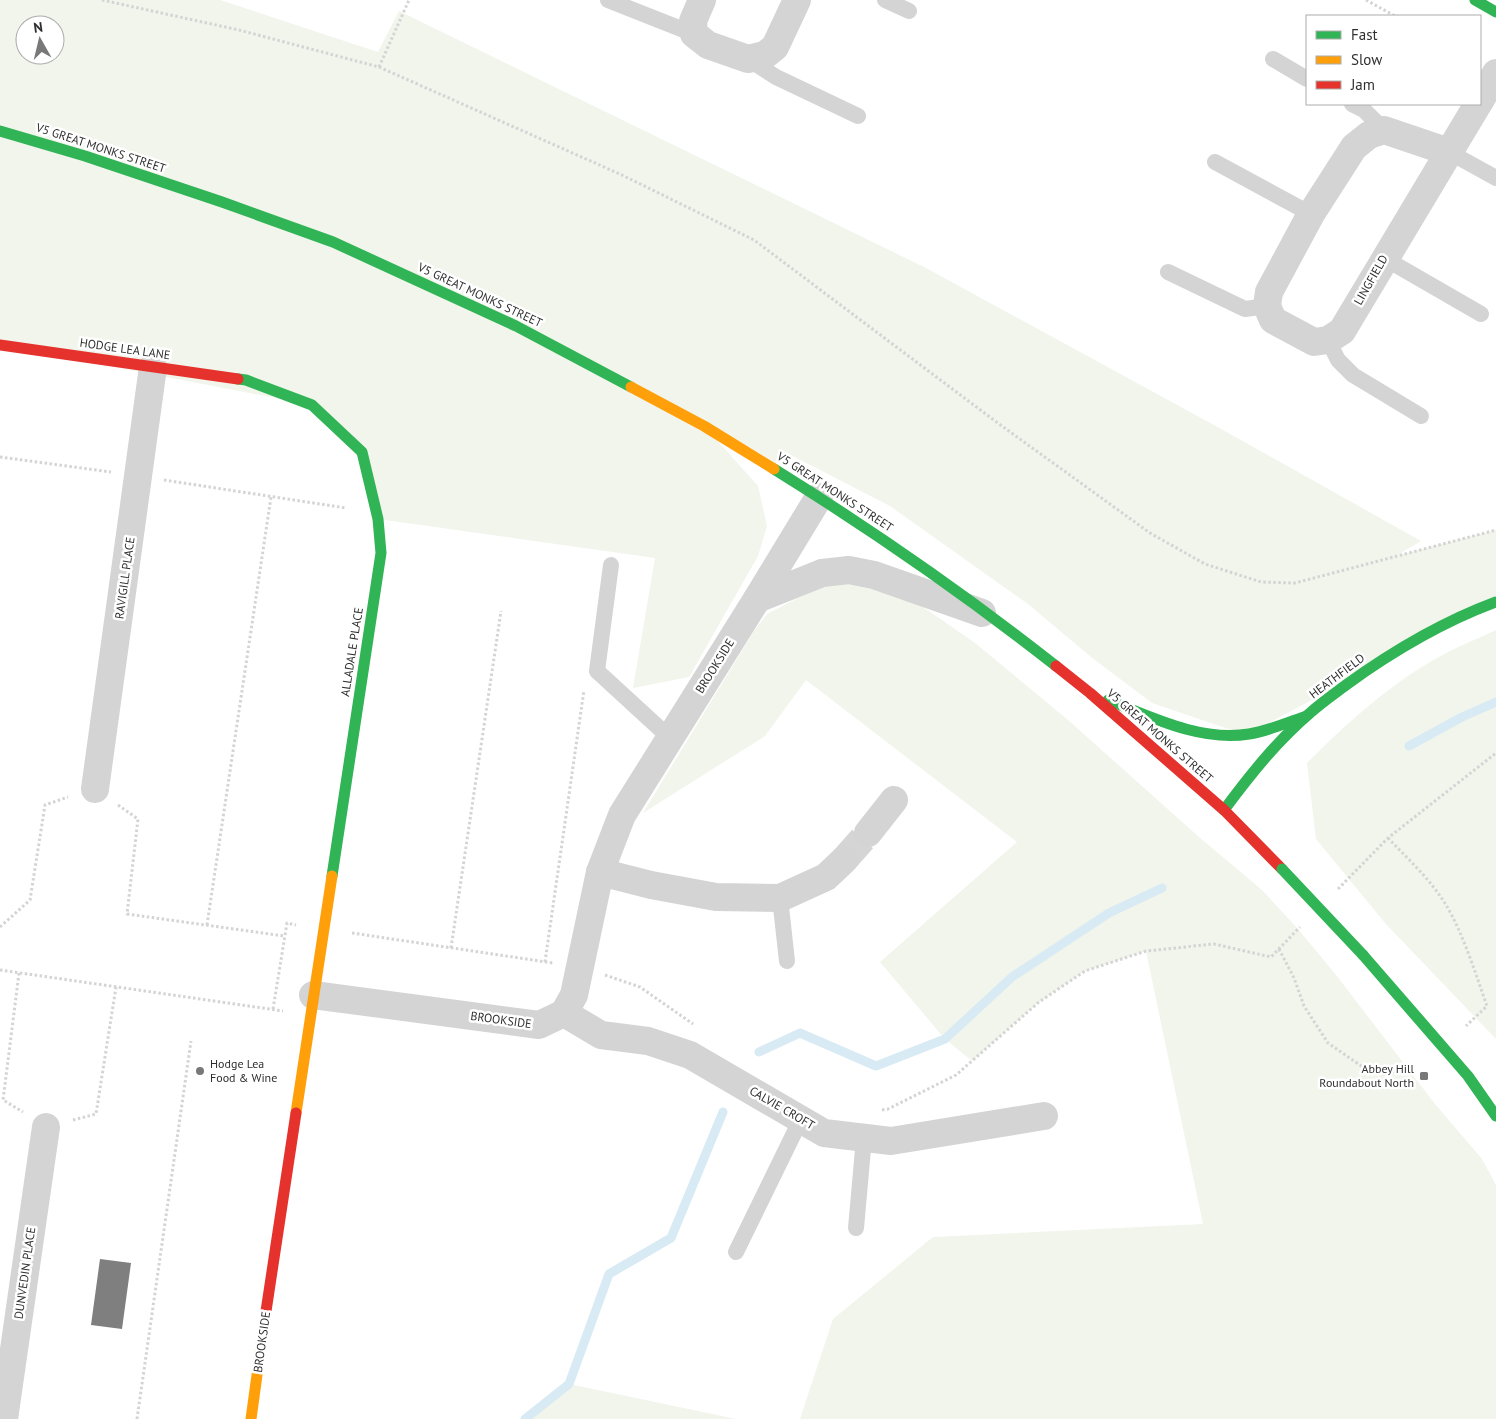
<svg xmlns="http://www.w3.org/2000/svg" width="1496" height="1419" font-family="'PT Sans',sans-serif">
<rect width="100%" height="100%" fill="#fff"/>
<!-- green -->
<g fill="#f1f5ec" fill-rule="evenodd">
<path d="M 0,0 L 220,0 L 378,52 L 399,11 L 926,268 L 1223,430 L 1421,541 L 1396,556 L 1496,530 L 1496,602 L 1246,735 L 1152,703 L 1091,657 L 1028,604 L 890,506 L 783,451 L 773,468 L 706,428 L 758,486 L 767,526 L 758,556 L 689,677 L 633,688 L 655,558 L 378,519 L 362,452 L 312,405 L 0,345 ZM 25,25 L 55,25 L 55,55 L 25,55 Z"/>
<path d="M 852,581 L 906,595 L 975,643 L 1068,720 L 1199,837 L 1262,890 L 1298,929 L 1336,975 L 1435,1104 L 1482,1159 L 1496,1185 L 1496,1419 L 800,1419 L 833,1319 L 933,1237 L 1203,1224 L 1146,951 L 1085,971 L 1039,1002 L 972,1061 L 945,1039 L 880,962 L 1017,842 L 806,680 L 765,736 L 643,813 L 754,631 L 767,614 L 825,584 Z"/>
<path d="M 1496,630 L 1496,1039 L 1386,924 L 1316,839 L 1307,763 C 1346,724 1389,685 1437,658 C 1456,647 1477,639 1496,630 Z"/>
<path d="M 569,1384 L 736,1419 L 525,1419 Z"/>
</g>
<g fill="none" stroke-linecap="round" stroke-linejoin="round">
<!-- stream -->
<g stroke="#d8eaf3" stroke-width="9">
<path d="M 1409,746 L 1462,717 L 1496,702"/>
<path d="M 759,1052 L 800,1033 L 876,1066 L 945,1039 L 1012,977 L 1109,913 L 1162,888"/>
<path d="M 525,1419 L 569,1384 L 609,1274 L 671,1238 L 723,1112"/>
</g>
</g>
<!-- building -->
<path fill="#7f7f7f" d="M 100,1259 L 131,1263 L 122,1329 L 91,1325 Z"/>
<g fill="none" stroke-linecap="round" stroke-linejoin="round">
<!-- street-tunnel -->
<path stroke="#d5d5d5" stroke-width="28" stroke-dasharray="28 14" stroke-linecap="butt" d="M 844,860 L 868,833"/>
<!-- path -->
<g stroke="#d4d4d4" stroke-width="3" stroke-dasharray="2.5 2.5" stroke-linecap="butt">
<path d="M 102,0 L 239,30 L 379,67 L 622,175 L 754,240 L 995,421 L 1150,533 L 1205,564 L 1261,582 L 1295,583 L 1496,530"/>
<path d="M 1366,0 L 1395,16"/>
<path d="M 379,67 L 409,0"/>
<path d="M 0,457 L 111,472"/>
<path d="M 164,480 L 346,508"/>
<path d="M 118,805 L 138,819 L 127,914 L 284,936"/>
<path d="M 1388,838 C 1408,859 1431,880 1446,905 C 1463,933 1476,975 1487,1006 L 1466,1026"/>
<path d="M 1338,889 L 1388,838 L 1496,753"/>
<path d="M 207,925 L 271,497"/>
<path d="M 0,927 L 30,900 L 45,805 L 68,797"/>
<path d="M 352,933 L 553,963"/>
<path d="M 451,948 L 501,611"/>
<path d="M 1279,949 L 1294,978 L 1304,1006 L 1328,1043 L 1370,1072 L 1384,1074 L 1415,1065"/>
<path d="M 545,962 L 584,690"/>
<path d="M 0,970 L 283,1011"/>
<path d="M 19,973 L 3,1100 L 23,1112"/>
<path d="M 605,975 L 640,987 L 693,1024"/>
<path d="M 273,1009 L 287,923 L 296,925"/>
<path d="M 882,1110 L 888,1109 L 956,1075 L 1039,1002 L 1085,971 L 1146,951 L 1214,944 L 1271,957 L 1300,927"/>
<path d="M 73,1120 L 96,1114 L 116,987"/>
<path d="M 137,1419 L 191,1041"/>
</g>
<!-- lane -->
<g stroke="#d4d4d4" stroke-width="16">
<path d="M 608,0 L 694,34"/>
<path d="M 885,0 L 909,11"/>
<path d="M 748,59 L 776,77 L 858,116"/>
<path d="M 1273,59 L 1307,79"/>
<path d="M 1352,104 L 1364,110 L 1384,130"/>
<path d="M 1449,152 L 1496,178"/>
<path d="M 1215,162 L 1311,214"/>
<path d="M 1384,258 L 1481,314"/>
<path d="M 1168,272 L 1245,309 L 1267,306"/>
<path d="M 1328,340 L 1338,360 L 1353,375 L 1421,416"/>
<path d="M 611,565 L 597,671 L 670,738"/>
<path d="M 780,898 L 787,961"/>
<path d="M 856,1228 L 864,1138"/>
<path d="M 736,1252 L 801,1119"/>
</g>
<!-- street -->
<g stroke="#d4d4d4" stroke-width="28">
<path d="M 702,0 L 693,21 L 694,34 L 708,45 L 748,59 L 765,55 L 775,47 L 797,0"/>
<path d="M 1480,101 L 1496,73"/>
<path d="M 1449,152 L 1384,130 L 1369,135 L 1354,147 L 1311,214 L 1269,292 L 1267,306 L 1273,320 L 1314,342 L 1328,340 L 1342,331 L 1478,104"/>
<path d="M 757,599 L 822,573 L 849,570 L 874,575 L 982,613"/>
<path d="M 95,789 L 153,367"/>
<path d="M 868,833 L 894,800"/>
<path d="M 600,872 L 651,885 L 716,897 L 780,898 L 826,877 L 844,860"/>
<path d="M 313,995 L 539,1025 L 564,1013 L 574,995 L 600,872 L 622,815 L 757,599 L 819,497"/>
<path d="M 564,1013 L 601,1035 L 648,1041 L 690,1055 L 824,1133 L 891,1141 L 1044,1116"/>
<path d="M 4,1419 L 46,1127"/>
</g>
<!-- fast -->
<g stroke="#30b455" stroke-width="11">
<path d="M 1475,0 L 1496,12"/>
<path d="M 0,131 L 85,156 L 222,202 L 333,242 L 516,326 L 631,387"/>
<path d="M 238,379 L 246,380 L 312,405 L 362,452 L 378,519 L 381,553 L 332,876"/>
<path d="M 774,469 C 872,530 966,595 1056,666"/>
<path d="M 1108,700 C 1151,717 1201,742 1249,734 C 1268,731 1286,723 1304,717"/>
<path d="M 1224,810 C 1250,775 1277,741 1310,713 C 1321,703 1334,694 1346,685 C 1393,651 1442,622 1496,602"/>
<path d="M 1363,955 L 1468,1076 L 1496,1116"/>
</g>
<!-- slow -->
<g stroke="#ff9f0a" stroke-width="11">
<path d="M 631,387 L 704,426 L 774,469"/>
<path d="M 296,1113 L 332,876"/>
<path d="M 251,1419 L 263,1331"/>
</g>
<!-- jam -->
<g stroke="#e5322d" stroke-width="11">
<path d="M 0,345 L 238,379"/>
<path d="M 1056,666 L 1090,693 L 1224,810 L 1282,869"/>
<path d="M 263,1331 L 296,1113"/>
</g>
<!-- fast-bridge -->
<path stroke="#30b455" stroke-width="11" d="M 1282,869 L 1363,955"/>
</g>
<!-- markers -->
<g fill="#787878" stroke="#fff" stroke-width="2">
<circle cx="200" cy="1071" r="5"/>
<rect x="1419" y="1071" width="10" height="10" rx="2.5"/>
</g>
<g text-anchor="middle" stroke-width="5" stroke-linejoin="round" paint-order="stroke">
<!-- street labels -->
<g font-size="12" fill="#2f2f2f" stroke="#fff">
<text transform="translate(101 148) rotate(18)" y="4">V5 GREAT MONKS STREET</text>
<text transform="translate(1371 280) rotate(-60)" y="4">LINGFIELD</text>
<text transform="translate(480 295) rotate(25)" y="4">V5 GREAT MONKS STREET</text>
<text transform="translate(125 349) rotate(8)" y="4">HODGE LEA LANE</text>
<text transform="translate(835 492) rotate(33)" y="4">V5 GREAT MONKS STREET</text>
<text transform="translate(125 578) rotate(-82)" y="4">RAVIGILL PLACE</text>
<text transform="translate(352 652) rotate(-81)" y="4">ALLADALE PLACE</text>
<text transform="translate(715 666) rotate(-58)" y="4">BROOKSIDE</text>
<text transform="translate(1337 676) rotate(-37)" y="4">HEATHFIELD</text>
<text transform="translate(1160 736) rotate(41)" y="4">V5 GREAT MONKS STREET</text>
<text transform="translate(501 1020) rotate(8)" y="4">BROOKSIDE</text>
<text transform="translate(782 1108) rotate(30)" y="4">CALVIE CROFT</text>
<text transform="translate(25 1273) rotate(-82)" y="4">DUNVEDIN PLACE</text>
<text transform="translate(262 1342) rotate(-82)" y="4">BROOKSIDE</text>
</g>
<!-- poi labels -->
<g font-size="12" fill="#2f2f2f" stroke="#fff" text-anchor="start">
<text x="210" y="1068">Hodge Lea<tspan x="210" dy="14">Food &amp; Wine</tspan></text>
<text x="1414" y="1073" text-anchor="end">Abbey Hill<tspan x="1414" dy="14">Roundabout North</tspan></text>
</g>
</g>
<!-- legend -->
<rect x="1306" y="15" width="175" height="90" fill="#ffffff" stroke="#acacac"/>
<rect x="1316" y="31" width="25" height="8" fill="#30b455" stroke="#acacac"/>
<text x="1351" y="40" font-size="15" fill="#2f2f2f">Fast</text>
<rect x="1316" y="56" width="25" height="8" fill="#ff9f0a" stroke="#acacac"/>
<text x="1351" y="65" font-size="15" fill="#2f2f2f">Slow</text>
<rect x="1316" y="81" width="25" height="8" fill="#e5322d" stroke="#acacac"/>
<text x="1351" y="90" font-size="15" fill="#2f2f2f">Jam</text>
<!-- north arrow -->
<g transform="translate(40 40) rotate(352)"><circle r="24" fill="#ffffff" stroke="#acacac"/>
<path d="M0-4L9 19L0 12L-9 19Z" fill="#787878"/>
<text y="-8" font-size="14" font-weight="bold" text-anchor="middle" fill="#2f2f2f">N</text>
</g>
</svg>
